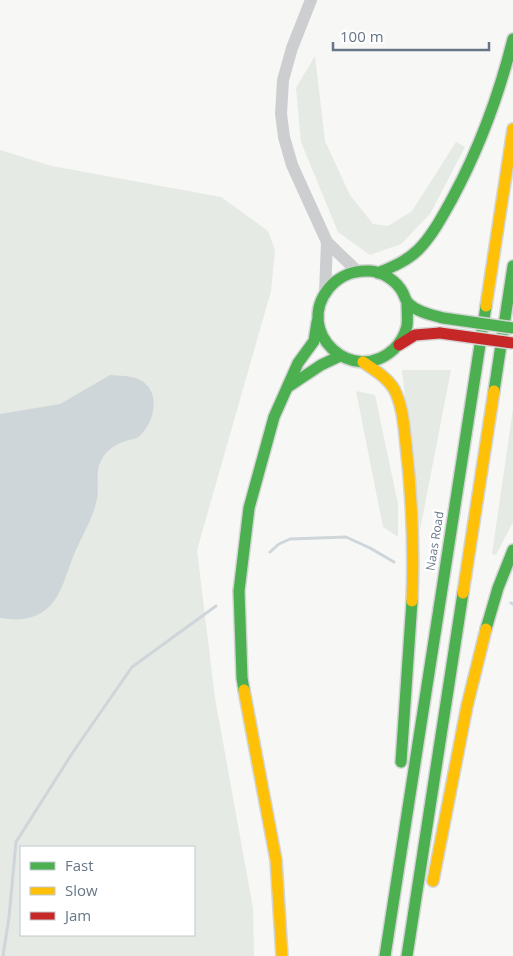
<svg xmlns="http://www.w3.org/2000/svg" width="513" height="956" font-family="'Open Sans',sans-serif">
<rect width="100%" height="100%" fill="#f7f7f6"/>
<!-- green -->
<g fill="#e6eae4" fill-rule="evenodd">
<path d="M 315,56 L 325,141 L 350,195 L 373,224 L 388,226 L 412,211 L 456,142 L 465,147 L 430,214 L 401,244 L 370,255 L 338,232 L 301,142 L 296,88 Z"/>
<path d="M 0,150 L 52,166 L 221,197 L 268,231 L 275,250 L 271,291 L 197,550 L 215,698 L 253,908 L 254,956 L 0,956 ZM 21,847 L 194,847 L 194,935 L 21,935 Z"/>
<path d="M 402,370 L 451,370 L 420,530 Z"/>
<path d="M 356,391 L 375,395 L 398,504 L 398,537 L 383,527 Z"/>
<path d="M 513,409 L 513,522 L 496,555 L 492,554 Z"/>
</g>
<!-- water -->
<path fill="#cfd6d9" d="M 110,375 C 119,376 132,375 140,380 C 162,391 155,425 137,438 C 134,439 129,440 126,441 C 113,445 104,452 99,465 C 96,476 99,489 97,499 C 93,518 83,534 75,552 C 63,580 60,614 23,619 C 16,620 7,619 0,618 L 0,414 L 60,404 Z"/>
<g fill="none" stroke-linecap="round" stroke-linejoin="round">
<!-- stream -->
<g stroke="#cfd6d9" stroke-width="3">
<path d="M 270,552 L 279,544 L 290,539 L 346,537 L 370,548 L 394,562"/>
<path d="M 511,603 L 513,604"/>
<path d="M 3,956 L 9,917 L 16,842 L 73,752 L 132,667 L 216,606"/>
</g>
<defs>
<g id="fast">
<path d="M 378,273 C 392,267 407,261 418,250 C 432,236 442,217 452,199 C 479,149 499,95 513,39"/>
<path d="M 407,303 C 407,310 408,319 407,326 C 405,334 400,343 394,349 C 353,387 293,332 329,288 C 339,276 354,270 370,271 C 383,272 397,281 403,293 C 405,297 405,300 408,303 C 417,312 432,315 443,318"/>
<path d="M 288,387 L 321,365 L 340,356"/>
<path d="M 494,391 L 513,266"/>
<path d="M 486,629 L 498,588 L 513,550"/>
<path d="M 244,690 L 242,678 L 239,591 L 249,508 L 274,417 L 298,363 L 314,341 L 317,322"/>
<path d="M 401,762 L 412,601"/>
<path d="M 385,956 L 486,306"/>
<path d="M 407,956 L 463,593"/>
</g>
<g id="slow">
<path d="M 486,306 L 513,129"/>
<path d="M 363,362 C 374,370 387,377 394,389 C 403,406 404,427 406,445 C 412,497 414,549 412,601"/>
<path d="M 463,593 L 494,391"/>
<path d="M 244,690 L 276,860 L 282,956"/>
<path d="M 433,881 L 467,706 L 486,629"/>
</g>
<path id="jam" d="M 399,345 L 415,335 L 440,333"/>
</defs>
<!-- fast casing -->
<use href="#fast" stroke="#d4d5d5" stroke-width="14"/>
<!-- slow casing -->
<use href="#slow" stroke="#d4d5d5" stroke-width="14"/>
<!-- jam casing -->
<use href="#jam" stroke="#d4d5d5" stroke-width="14"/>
<!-- street -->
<g stroke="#cccecf" stroke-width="12">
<path d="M 311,0 L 292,48 L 283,80 L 281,114 L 284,137 L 292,165 L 327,242 L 358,272"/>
<path d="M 325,293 L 327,242"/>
</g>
<!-- fast -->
<use href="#fast" stroke="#4caf50" stroke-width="11"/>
<!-- slow -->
<use href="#slow" stroke="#ffc107" stroke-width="11"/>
<!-- jam -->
<use href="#jam" stroke="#c62828" stroke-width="11"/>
<defs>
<path id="fast-bridge" d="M 443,318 L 513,328"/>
<path id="jam-bridge" d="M 440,333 L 513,343"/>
</defs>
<!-- fast-bridge casing -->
<use href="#fast-bridge" stroke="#d4d5d5" stroke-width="14" stroke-linecap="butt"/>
<!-- jam-bridge casing -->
<use href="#jam-bridge" stroke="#d4d5d5" stroke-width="14" stroke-linecap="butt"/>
<!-- fast-bridge -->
<use href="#fast-bridge" stroke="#4caf50" stroke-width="11"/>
<!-- jam-bridge -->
<use href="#jam-bridge" stroke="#c62828" stroke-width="11"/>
</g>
<g text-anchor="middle" stroke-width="5" stroke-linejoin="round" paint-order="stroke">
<!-- street labels -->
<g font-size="12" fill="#677686" stroke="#fff">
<text transform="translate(435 541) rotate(-81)" y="4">Naas Road</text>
</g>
</g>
<!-- legend -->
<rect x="20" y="846" width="175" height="90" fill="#ffffff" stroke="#c2c8cf"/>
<rect x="30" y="862" width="25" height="8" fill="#4caf50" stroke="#c2c8cf"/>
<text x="65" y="871" font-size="15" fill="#677686">Fast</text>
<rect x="30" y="887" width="25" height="8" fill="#ffc107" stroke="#c2c8cf"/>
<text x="65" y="896" font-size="15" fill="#677686">Slow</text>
<rect x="30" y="912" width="25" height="8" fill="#c62828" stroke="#c2c8cf"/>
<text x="65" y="921" font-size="15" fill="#677686">Jam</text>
<!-- scale -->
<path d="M333 42v8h156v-8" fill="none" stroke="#677686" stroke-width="2.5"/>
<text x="340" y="42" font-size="15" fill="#677686" stroke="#ffffff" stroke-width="4" paint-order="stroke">100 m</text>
</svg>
